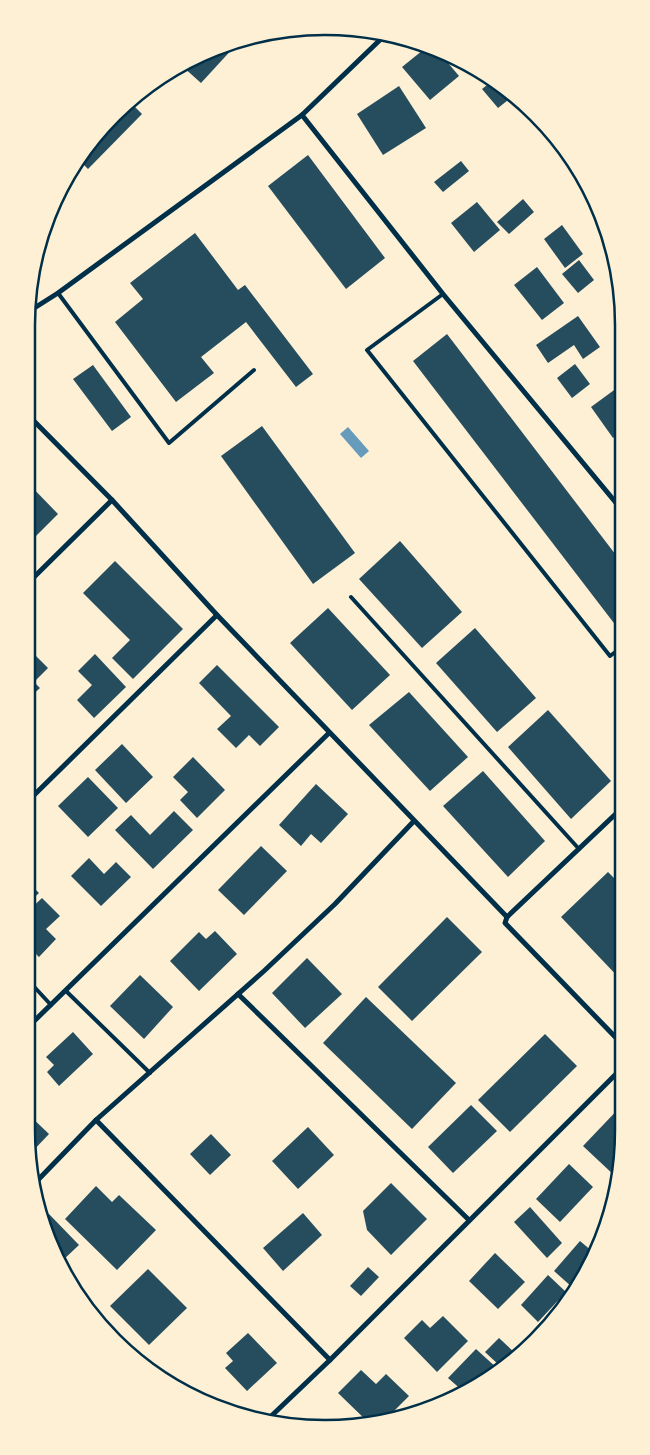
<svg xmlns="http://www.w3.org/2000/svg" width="650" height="1455" font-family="Manrope,sans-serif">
<rect width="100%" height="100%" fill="#fdf0d5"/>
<!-- water -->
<path fill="#669bbc" d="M 348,427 L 369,451 L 361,458 L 340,434 Z"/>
<!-- building -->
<g fill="#264d5e">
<path d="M 235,46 L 201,83 L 182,66 L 193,57 Z"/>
<path d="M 428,46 L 438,51 L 459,76 L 430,100 L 402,67 Z"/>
<path d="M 472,67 L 491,77 L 513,96 L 498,108 L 482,89 L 487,85 Z"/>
<path d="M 399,86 L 426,128 L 383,155 L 357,114 Z"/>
<path d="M 132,104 L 142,114 L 88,169 L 81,162 L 101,128 Z"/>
<path d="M 308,155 L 385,258 L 346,289 L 268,186 Z"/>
<path d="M 461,161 L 469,171 L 443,192 L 434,182 Z"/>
<path d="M 523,199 L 534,212 L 509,234 L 497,222 Z"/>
<path d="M 594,200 L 601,210 L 602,216 L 592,202 Z"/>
<path d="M 477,202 L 500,230 L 474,252 L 451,223 Z"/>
<path d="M 562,225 L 583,254 L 565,268 L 544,239 Z"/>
<path d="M 195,233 L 238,290 L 245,285 L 313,374 L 296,387 L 246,322 L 201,357 L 214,373 L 176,402 L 115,322 L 143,299 L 130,283 Z"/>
<path d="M 579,260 L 594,280 L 578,293 L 562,274 Z"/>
<path d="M 537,267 L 564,303 L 542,320 L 514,285 Z"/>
<path d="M 578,316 L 600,347 L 583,359 L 574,345 L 548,363 L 536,345 Z"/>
<path d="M 447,334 L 622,563 L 622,630 L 620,631 L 413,361 Z"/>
<path d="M 575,364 L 590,384 L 572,398 L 557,378 Z"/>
<path d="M 93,365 L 131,417 L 112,431 L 73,379 Z"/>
<path d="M 621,385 L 622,432 L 613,438 L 591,407 Z"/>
<path d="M 262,426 L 355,553 L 313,584 L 221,456 Z"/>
<path d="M 26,481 L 58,514 L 26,546 Z"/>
<path d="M 400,541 L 462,612 L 422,648 L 359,579 Z"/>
<path d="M 115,561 L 183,629 L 133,679 L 112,658 L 130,640 L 83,593 Z"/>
<path d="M 328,608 L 390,675 L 352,710 L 290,643 Z"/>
<path d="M 475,628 L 536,698 L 497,732 L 436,663 Z"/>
<path d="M 26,646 L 48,668 L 34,682 L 40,688 L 26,701 Z"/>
<path d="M 95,654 L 126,687 L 94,718 L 77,700 L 92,685 L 78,671 Z"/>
<path d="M 217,665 L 279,727 L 260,746 L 249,735 L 236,748 L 217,729 L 231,716 L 199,683 Z"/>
<path d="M 409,692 L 468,757 L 430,791 L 369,725 Z"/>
<path d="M 548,710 L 611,781 L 571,819 L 508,747 Z"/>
<path d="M 122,744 L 153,777 L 126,803 L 95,770 Z"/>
<path d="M 193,757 L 225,790 L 197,818 L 180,800 L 188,792 L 173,777 Z"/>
<path d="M 26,771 L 33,778 L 26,784 Z"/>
<path d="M 483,771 L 545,841 L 508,877 L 443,806 Z"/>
<path d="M 88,777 L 118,808 L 88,837 L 58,806 Z"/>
<path d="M 316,784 L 348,814 L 321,843 L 311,834 L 301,846 L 279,825 Z"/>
<path d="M 174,811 L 193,830 L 153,869 L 115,830 L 131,815 L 150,835 Z"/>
<path d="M 261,846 L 287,871 L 244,915 L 218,890 Z"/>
<path d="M 89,858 L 104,874 L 116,862 L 131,877 L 101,906 L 71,876 Z"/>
<path d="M 608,872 L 623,887 L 623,982 L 561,917 Z"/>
<path d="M 26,880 L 39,893 L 26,905 Z"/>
<path d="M 42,898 L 60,916 L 46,929 L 56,939 L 39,957 L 26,944 L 26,913 Z"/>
<path d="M 447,917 L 482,952 L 412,1021 L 378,987 Z"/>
<path d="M 215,931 L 237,954 L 199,991 L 170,961 L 199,932 L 206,939 Z"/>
<path d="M 307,958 L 342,994 L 305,1028 L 272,993 Z"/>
<path d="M 140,975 L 173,1007 L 144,1039 L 110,1006 Z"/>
<path d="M 366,997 L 456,1083 L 412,1129 L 323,1043 Z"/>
<path d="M 73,1032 L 93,1054 L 59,1086 L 47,1072 L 54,1065 L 46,1057 Z"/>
<path d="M 545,1034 L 577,1066 L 510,1132 L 478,1100 Z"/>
<path d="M 624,1103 L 624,1130 L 616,1177 L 583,1146 Z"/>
<path d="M 471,1105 L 497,1131 L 453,1173 L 428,1147 Z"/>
<path d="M 26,1112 L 49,1134 L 30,1154 L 26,1130 Z"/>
<path d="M 308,1127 L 334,1155 L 298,1189 L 272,1161 Z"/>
<path d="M 211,1134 L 231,1155 L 210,1175 L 190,1154 Z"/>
<path d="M 569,1164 L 593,1187 L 560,1222 L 536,1199 Z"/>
<path d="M 391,1183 L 427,1219 L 391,1255 L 367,1230 L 363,1211 Z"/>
<path d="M 96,1186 L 112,1202 L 119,1195 L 156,1230 L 117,1270 L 65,1219 Z"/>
<path d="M 530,1207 L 562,1243 L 547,1258 L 514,1222 Z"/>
<path d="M 303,1213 L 322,1235 L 283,1271 L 263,1248 Z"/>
<path d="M 49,1214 L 79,1245 L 62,1261 L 42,1226 L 41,1222 Z"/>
<path d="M 580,1241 L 593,1252 L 572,1287 L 554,1271 Z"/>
<path d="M 495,1253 L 525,1282 L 498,1309 L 469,1281 Z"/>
<path d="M 368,1267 L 379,1277 L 361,1296 L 350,1286 Z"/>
<path d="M 148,1269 L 187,1308 L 149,1345 L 110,1306 Z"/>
<path d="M 548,1275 L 566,1292 L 538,1322 L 521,1305 Z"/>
<path d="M 443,1316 L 468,1341 L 437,1372 L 404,1338 L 422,1320 L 430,1328 Z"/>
<path d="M 248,1333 L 277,1363 L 247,1391 L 225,1368 L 233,1361 L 226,1353 Z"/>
<path d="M 499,1338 L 516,1354 L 501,1367 L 485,1352 Z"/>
<path d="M 476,1349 L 498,1369 L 474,1389 L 464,1392 L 448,1378 Z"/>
<path d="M 361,1370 L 376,1384 L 386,1374 L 409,1396 L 387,1418 L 370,1424 L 338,1393 Z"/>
</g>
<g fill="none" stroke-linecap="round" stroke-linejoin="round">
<!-- service -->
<g stroke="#003049" stroke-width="4">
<path d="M 58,293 L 169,443 L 254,370"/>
<path d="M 443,294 L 367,350 L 610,656 L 622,647"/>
<path d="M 351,597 L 579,849"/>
<path d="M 26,978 L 51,1005"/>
<path d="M 66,991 L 150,1073"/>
</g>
<!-- minor -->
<g stroke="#003049" stroke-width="5">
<path d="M 302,115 L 443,294 L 622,510"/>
<path d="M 28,312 L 58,293 L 302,115 L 383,37"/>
<path d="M 26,413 L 112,500 L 217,615 L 507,917"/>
<path d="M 616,503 L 622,498"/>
<path d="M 26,585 L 112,500"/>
<path d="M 26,803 L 217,615"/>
<path d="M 507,917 L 505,923 L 623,1045"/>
<path d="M 507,917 L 623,807"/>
<path d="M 238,994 L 469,1220"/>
<path d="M 26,1029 L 329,733"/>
<path d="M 96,1120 L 330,1360"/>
<path d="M 35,1183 L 96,1120 L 264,971 L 335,904 L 414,821"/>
<path d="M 265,1422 L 330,1360 L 624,1066"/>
</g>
</g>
<!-- crop -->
<path d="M0 0H650V1455H0ZM325 35H325A290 290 0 0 1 615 325V1130A290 290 0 0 1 325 1420H325A290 290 0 0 1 35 1130V325A290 290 0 0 1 325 35Z" fill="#fdf0d5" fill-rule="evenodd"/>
<path fill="none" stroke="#003049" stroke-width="2.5" d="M325 35H325A290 290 0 0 1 615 325V1130A290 290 0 0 1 325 1420H325A290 290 0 0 1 35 1130V325A290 290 0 0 1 325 35Z"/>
</svg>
